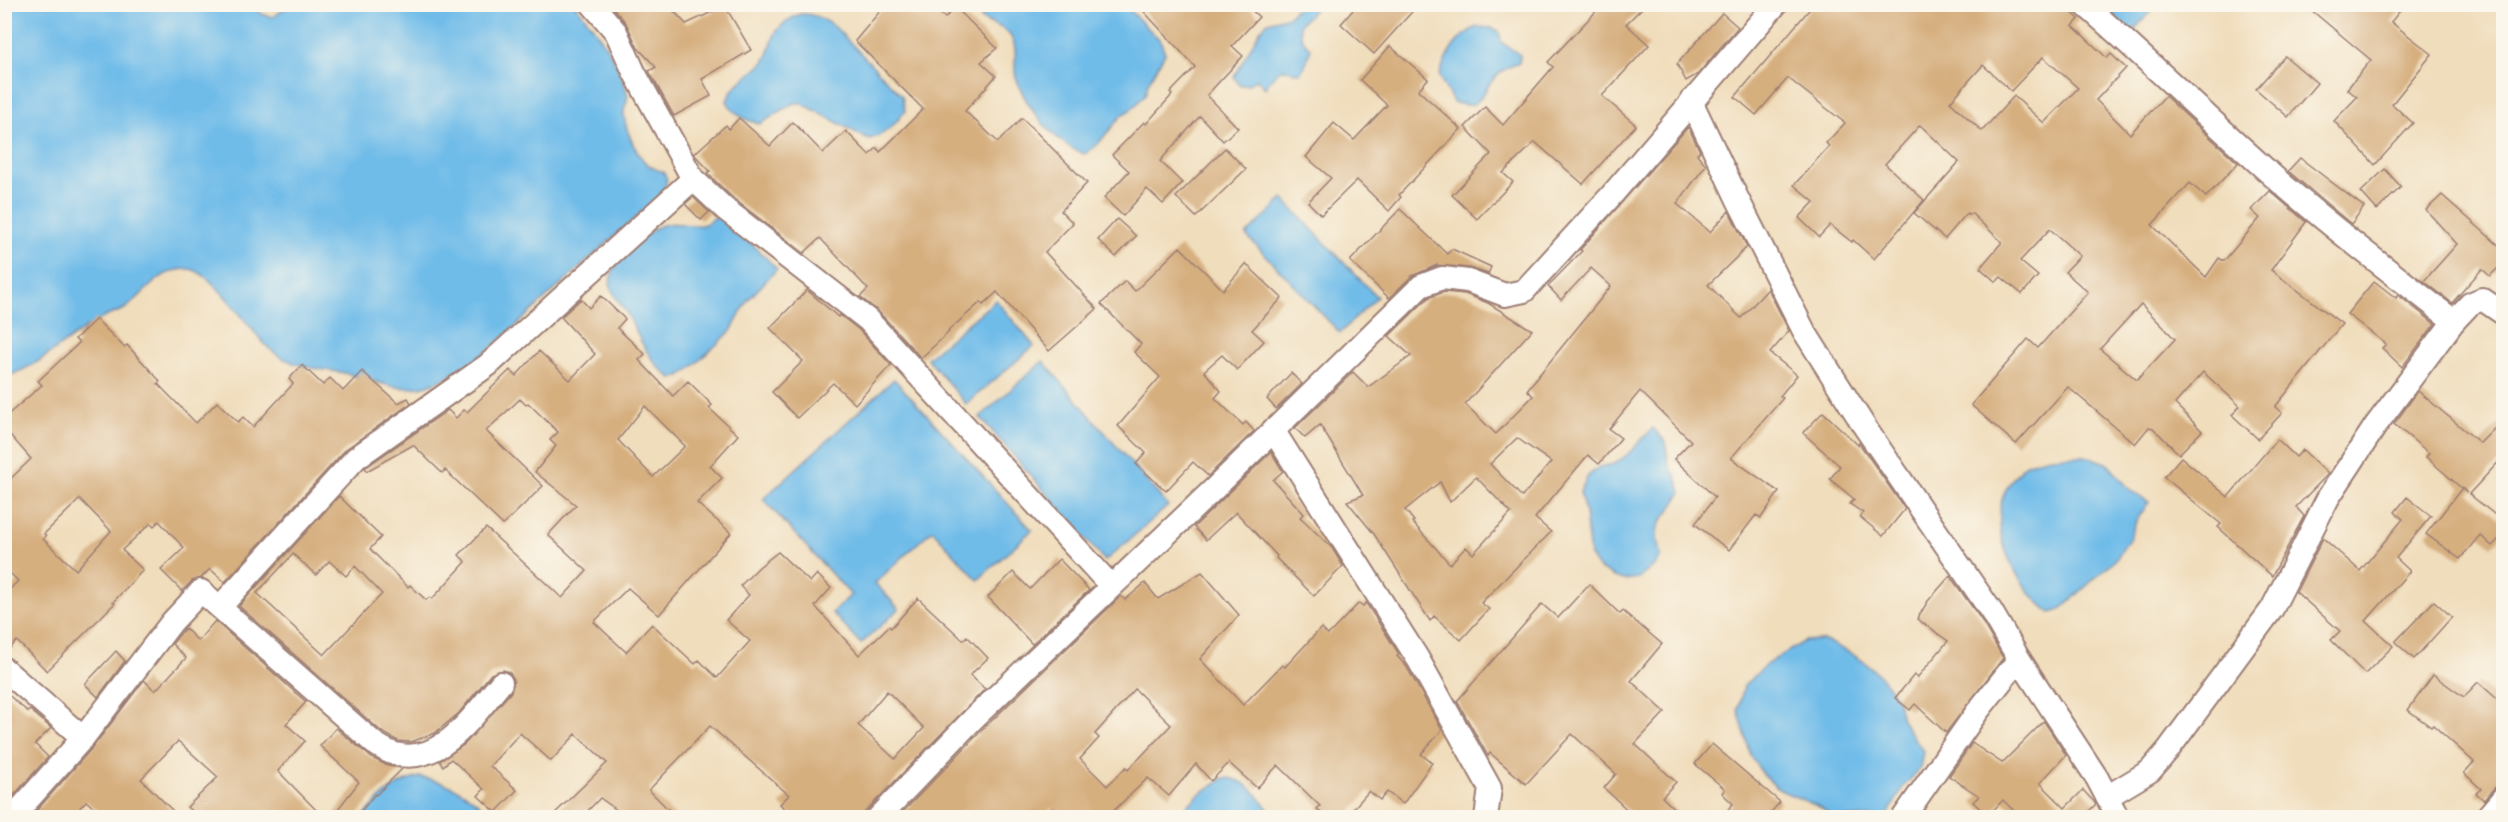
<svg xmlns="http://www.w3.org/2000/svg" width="2508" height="822" font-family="'Architects Daughter',sans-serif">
<rect width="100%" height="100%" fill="#fbf7ec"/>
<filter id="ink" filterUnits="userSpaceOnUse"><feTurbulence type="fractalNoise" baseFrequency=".0167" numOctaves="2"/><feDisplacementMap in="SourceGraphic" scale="12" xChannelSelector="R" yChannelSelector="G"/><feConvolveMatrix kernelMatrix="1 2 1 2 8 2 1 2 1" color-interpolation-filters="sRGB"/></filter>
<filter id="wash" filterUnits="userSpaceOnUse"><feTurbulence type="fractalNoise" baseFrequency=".008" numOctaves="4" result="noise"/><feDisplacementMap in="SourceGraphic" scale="24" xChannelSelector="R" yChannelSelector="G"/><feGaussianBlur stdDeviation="1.35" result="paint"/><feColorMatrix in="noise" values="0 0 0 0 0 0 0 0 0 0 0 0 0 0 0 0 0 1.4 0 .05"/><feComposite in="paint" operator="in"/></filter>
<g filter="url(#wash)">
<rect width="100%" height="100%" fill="#f0ddbc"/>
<!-- water -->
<g fill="#6fbce9" stroke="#5c6e8a" stroke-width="1.5">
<path d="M 251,4 L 262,14 L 273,17 L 291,4 L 575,5 C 597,30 617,59 627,92 C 630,101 623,106 624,114 C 625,128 634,150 644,161 C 649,167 657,170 664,172 L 667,180 L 662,194 C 623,229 583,264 544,300 C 508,332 475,369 428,385 C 399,394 371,379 344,373 C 320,369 290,367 271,350 C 251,333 213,271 189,269 C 159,268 147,292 126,308 C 118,313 109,314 101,319 C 65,338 45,364 5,377 L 5,5 Z"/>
<path d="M 974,5 L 1124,5 L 1160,40 L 1165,53 L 1148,83 L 1145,95 L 1133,108 L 1121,116 L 1098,144 L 1085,154 C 1056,145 1025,107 1016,77 C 1013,66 1018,51 1013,41 C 1007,26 996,27 984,20 C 979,17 977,10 974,5 Z"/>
<path d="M 1299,5 L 1319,5 L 1300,24 C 1299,35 1302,42 1311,48 L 1305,66 L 1300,73 C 1293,73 1290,69 1284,69 C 1275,70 1270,82 1265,88 L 1257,79 L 1247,85 L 1240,85 L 1234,77 L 1261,29 L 1268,22 L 1289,16 Z"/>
<path d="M 2093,5 L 2156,5 L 2129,36 Z"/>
<path d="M 800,14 C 814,13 823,19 835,27 L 902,96 L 905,111 C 896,123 884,137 868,139 L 801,103 L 794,103 L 760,124 C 745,120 734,115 727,101 C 734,82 749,77 762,64 C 770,56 769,48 773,39 C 777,26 789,19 800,14 Z"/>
<path d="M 1477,27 L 1492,28 L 1499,31 L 1501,42 L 1520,55 L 1519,63 C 1511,66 1503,69 1497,75 C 1480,92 1483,113 1453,102 L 1439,76 C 1446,56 1456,36 1477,27 Z"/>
<path d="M 1283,199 L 1377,297 L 1340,333 L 1246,235 Z"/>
<path d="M 721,213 L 777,269 L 748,300 L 731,331 L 689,370 L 680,376 L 672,378 C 654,368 638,337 630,319 C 625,307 614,299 611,287 C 605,267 643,233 660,226 C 674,220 688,227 702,225 C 709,224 715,216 721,213 Z"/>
<path d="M 996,300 L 1034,346 L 966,404 L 927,358 Z"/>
<path d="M 1043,361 L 1168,506 L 1105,561 L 980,417 Z"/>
<path d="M 894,379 L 1032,530 L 978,580 L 932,530 L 875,583 L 899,609 L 861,644 L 832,613 L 851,595 L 763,499 Z"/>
<path d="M 1653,428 L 1665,441 L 1669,466 L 1676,476 L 1681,492 C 1666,524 1649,517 1661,556 L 1655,565 L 1639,578 L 1624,580 L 1614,577 L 1598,568 L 1590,556 L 1585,513 L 1580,492 L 1588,476 L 1599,467 L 1614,464 L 1627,455 Z"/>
<path d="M 2068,456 L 2085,456 L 2107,463 L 2131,491 L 2149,502 L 2136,521 L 2130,538 L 2116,559 L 2060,610 L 2051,613 C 2016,587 1983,526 2009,484 C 2014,477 2019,469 2027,464 C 2040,457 2054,457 2068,456 Z"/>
<path d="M 1822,640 C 1854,652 1877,667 1895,696 C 1900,703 1899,712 1902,719 C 1907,730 1917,741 1923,751 L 1920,769 L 1903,787 L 1887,817 L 1832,817 L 1822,808 L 1780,790 L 1763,775 L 1751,756 L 1738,710 L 1744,686 L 1767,664 L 1805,641 Z"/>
<path d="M 420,777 C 450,782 473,795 493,817 L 363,817 C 381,797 392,783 420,777 Z"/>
<path d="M 1224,778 C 1248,777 1261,800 1274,817 L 1177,817 L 1199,794 Z"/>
</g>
<g id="blocks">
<!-- building -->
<g fill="#d6af7f" fill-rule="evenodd">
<path d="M 610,4 L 667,4 L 686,24 L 725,6 L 751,50 L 702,79 L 711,96 L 674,116 L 649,71 L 656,67 L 638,48 L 626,23 Z"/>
<path d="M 886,4 L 930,4 L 945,18 L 955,7 L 997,48 L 981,62 L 996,76 L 965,111 L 998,142 L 1022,118 L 1087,183 L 1061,211 L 1073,223 L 1045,252 L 1097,309 L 1049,351 L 997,292 L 983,305 L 981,302 L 948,331 L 949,332 L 921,358 L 878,311 L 860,297 L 868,289 L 820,238 L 804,253 L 734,199 L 707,173 L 710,171 L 694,154 L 726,125 L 729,129 L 739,118 L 770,146 L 793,122 L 823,153 L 846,131 L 869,155 L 877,148 L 880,152 L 923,109 L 855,41 Z"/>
<path d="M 1137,4 L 1245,4 L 1259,17 L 1232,46 L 1243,56 L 1207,95 L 1238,128 L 1223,141 L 1200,116 L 1160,161 L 1182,183 L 1163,204 L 1147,189 L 1123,216 L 1104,198 L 1129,171 L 1112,155 L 1144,122 L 1146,124 L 1172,95 L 1170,93 L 1195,67 Z"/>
<path d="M 1358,4 L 1419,4 L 1374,54 L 1341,24 Z"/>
<path d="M 1603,4 L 1646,4 L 1626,24 L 1649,45 L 1602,96 L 1636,125 L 1583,184 L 1535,142 L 1503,173 L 1513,182 L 1477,219 L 1452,195 L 1491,154 L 1465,127 L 1485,107 L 1503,125 L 1553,67 L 1548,62 Z"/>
<path d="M 1814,4 L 2062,4 L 2079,19 L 2073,26 L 2107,58 L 2111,54 L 2126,68 L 2096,100 L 2130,134 L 2165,96 L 2238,163 L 2206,197 L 2190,183 L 2152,225 L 2206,277 L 2219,258 L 2224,261 L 2260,218 L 2251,210 L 2270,191 L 2306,222 L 2271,270 L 2342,324 L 2275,407 L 2282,413 L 2258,439 L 2232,415 L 2240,406 L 2203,372 L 2175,404 L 2202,431 L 2179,454 L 2153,428 L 2149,427 L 2135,444 L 2068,387 L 2016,444 L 1971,405 L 2028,339 L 2038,348 L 2088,292 L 2065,272 L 2080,256 L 2050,229 L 2020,261 L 2038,276 L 2022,294 L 2001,277 L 1996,282 L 1980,268 L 2002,242 L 1971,213 L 1969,215 L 1967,213 L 1945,239 L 1914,213 L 1959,162 L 1920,125 L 1885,164 L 1924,200 L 1874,259 L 1853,240 L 1852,242 L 1830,225 L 1819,237 L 1799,218 L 1814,202 L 1794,185 L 1829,146 L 1826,143 L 1845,123 L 1788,78 L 1756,115 L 1735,97 ZM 2043,57 L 2078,88 L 2044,123 L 2014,96 L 1982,131 L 1950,102 L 1983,65 L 2011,91 ZM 2141,304 L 2175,339 L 2137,380 L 2100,349 Z"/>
<path d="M 2304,4 L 2405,4 L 2391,22 L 2432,54 L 2392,104 L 2413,123 L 2375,165 L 2334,121 L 2357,97 L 2347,89 L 2371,60 Z"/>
<path d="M 1722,13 L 1738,27 L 1698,74 L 1686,81 L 1677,64 Z"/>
<path d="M 1390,46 L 1428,79 L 1418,90 L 1461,129 L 1399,195 L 1401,197 L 1389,211 L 1357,180 L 1321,215 L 1308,202 L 1331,178 L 1306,157 L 1334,123 L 1354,140 L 1387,105 L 1360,80 Z"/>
<path d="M 2285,56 L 2317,83 L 2288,117 L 2256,89 Z"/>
<path d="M 1688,127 L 1700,151 L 1697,154 L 1706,165 L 1677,204 L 1710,232 L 1729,211 L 1747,247 L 1708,285 L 1741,318 L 1768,289 L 1789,331 L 1770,353 L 1797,375 L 1780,396 L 1783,398 L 1731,458 L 1779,492 L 1761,518 L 1756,515 L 1729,550 L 1695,524 L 1715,497 L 1674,459 L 1691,441 L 1640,391 L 1609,429 L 1621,438 L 1599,464 L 1588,455 L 1535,518 L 1551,532 L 1481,603 L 1489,609 L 1461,640 L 1434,616 L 1430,621 L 1374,534 L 1347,501 L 1363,495 L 1320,425 L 1305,438 L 1295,428 L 1353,372 L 1368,387 L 1411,356 L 1389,336 L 1428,298 L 1444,292 L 1465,294 L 1488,303 L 1532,330 L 1465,404 L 1496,434 L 1533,396 L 1527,390 L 1611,286 L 1591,268 L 1561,300 L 1548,286 L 1582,251 L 1580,250 ZM 1517,438 L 1551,462 L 1522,497 L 1490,464 ZM 1476,477 L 1511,513 L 1473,554 L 1466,547 L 1450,564 L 1412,522 L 1414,521 L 1405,510 L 1440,482 L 1450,502 Z"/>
<path d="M 1225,148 L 1246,169 L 1196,217 L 1176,197 Z"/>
<path d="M 2300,158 L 2364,207 L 2351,224 L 2288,171 Z"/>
<path d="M 2385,169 L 2401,187 L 2377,210 L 2361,192 Z"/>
<path d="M 2442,195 L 2504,250 L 2504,262 L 2490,276 L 2482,269 L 2452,303 L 2424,281 L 2457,244 L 2426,210 Z"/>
<path d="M 693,197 L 709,212 L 701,220 L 685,204 Z"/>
<path d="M 1400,209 L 1447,254 L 1452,249 L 1491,267 L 1488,274 L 1470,268 L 1437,265 L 1412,276 L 1389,298 L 1350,261 Z"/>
<path d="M 1117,219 L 1136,236 L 1116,257 L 1098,240 Z"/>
<path d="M 1180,247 L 1223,290 L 1246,264 L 1282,298 L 1252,330 L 1264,341 L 1237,370 L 1222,355 L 1204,371 L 1221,391 L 1215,398 L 1243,425 L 1246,422 L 1254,431 L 1208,476 L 1193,462 L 1166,491 L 1136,464 L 1146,453 L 1118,426 L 1160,377 L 1134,352 L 1141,344 L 1101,304 L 1125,281 L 1135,291 Z"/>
<path d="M 2374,281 L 2396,298 L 2398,295 L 2435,324 L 2402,367 L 2382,348 L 2386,344 L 2347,314 Z"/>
<path d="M 807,290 L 838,317 L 840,315 L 859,330 L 891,365 L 855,404 L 833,383 L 797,418 L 772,392 L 803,361 L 770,328 Z"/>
<path d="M 601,296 L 625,319 L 617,328 L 645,354 L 639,360 L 673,396 L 688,381 L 712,405 L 709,408 L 738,435 L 710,466 L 722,478 L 697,503 L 731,533 L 659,615 L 628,588 L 594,622 L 626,652 L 652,624 L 695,664 L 699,660 L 717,678 L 750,641 L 726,620 L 749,595 L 740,586 L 759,567 L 778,552 L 810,582 L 817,574 L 831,588 L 815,606 L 859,655 L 889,626 L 891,628 L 918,598 L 963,640 L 967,636 L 988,658 L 970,675 L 985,689 L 859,818 L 794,818 L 780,804 L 789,795 L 710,726 L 649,790 L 677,818 L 628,818 L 600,798 L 581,818 L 550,818 L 607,763 L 576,734 L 551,761 L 520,733 L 490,766 L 517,790 L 496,812 L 478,796 L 484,789 L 451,759 L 443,766 L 440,761 L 465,744 L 511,692 L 514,679 L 509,672 L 503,670 L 491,674 L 459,713 L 435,733 L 411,742 L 398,741 L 382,732 L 239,606 L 339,496 L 381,537 L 370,549 L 408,587 L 410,585 L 426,600 L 430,597 L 432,599 L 466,562 L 459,555 L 486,528 L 562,598 L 587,571 L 548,535 L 576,505 L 535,472 L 556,446 L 550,440 L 558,432 L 528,403 L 526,405 L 520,399 L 486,431 L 543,486 L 503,525 L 445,470 L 442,473 L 413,445 L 367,471 L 365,468 L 448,410 L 456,418 L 464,410 L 467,412 L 510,370 L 516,376 L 539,351 L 570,380 L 595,354 L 561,317 L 581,299 L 589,308 ZM 645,406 L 685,446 L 653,477 L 618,440 ZM 293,554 L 316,575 L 329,561 L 346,576 L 355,566 L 382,594 L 324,655 L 257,593 ZM 887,691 L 924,728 L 895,759 L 858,725 Z"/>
<path d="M 96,319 L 124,347 L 127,345 L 160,381 L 158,384 L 196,423 L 217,402 L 238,422 L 243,417 L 253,427 L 293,384 L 289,379 L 302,365 L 323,385 L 330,378 L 343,391 L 362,371 L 398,403 L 408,398 L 411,403 L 346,449 L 225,582 L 210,569 L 201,578 L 192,581 L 182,591 L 161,570 L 184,548 L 159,521 L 154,526 L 151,523 L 122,550 L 143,570 L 113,602 L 115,603 L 47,671 L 17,641 L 4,654 L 4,595 L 18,581 L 4,567 L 4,485 L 31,459 L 4,428 L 4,418 L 42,385 L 38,381 L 79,343 L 75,339 ZM 80,499 L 111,531 L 76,570 L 43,539 L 46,536 L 44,534 Z"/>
<path d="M 1291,373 L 1302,384 L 1276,409 L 1267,399 Z"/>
<path d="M 2418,391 L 2480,443 L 2504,419 L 2504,456 L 2469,494 L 2504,522 L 2504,534 L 2492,546 L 2480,535 L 2460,559 L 2426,534 L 2462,488 L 2467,493 L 2426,457 L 2429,453 L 2394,424 Z"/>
<path d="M 1823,412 L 1858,445 L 1859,443 L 1905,509 L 1883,536 L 1860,517 L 1863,513 L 1850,504 L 1854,499 L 1830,479 L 1840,466 L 1803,433 Z"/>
<path d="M 2277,439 L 2296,457 L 2303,450 L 2328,474 L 2296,507 L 2304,516 L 2272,576 L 2218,527 L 2221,524 L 2164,477 L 2181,457 L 2228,497 Z"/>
<path d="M 1271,452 L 1283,471 L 1273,480 L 1304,514 L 1300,517 L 1332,548 L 1343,566 L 1314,596 L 1276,558 L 1277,556 L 1236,512 L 1206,540 L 1194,527 Z"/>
<path d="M 2407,497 L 2431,516 L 2396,558 L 2410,571 L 2366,621 L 2393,646 L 2365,674 L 2331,640 L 2340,631 L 2296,592 L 2323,538 L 2360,571 L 2403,519 L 2395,512 Z"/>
<path d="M 1059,559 L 1089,590 L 1032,644 L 988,597 L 1013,572 L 1030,589 Z"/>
<path d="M 1202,572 L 1239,615 L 1200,659 L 1243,705 L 1282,665 L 1285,667 L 1321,628 L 1328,635 L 1359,603 L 1363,606 L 1366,603 L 1399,654 L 1397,656 L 1406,666 L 1442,730 L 1421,754 L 1432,763 L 1403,804 L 1387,792 L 1380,800 L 1369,791 L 1345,818 L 1327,818 L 1317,809 L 1320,806 L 1278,765 L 1257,788 L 1229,763 L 1211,781 L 1196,764 L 1169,796 L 1148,778 L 1106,818 L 1061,818 L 1052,808 L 1042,818 L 902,818 L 900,815 L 984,728 L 1121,596 L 1125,600 L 1145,583 L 1158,599 ZM 1135,689 L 1171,725 L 1128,770 L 1126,767 L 1107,786 L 1080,759 L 1099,738 L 1095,734 Z"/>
<path d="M 1950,576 L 1980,618 L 2003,658 L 1946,733 L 1915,704 L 1910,710 L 1895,698 L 1914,675 L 1917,678 L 1948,641 L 1917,619 L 1928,601 Z"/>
<path d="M 1589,584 L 1620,614 L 1623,611 L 1662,644 L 1631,681 L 1665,712 L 1635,744 L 1676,782 L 1662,797 L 1684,818 L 1636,818 L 1604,788 L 1616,774 L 1572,734 L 1526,784 L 1490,753 L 1488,756 L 1457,701 L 1542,604 L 1558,618 Z"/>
<path d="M 2434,601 L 2452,617 L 2414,659 L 2395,642 Z"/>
<path d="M 215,621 L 306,702 L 286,724 L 305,741 L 278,771 L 324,818 L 199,818 L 187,807 L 218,777 L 178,741 L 141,779 L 180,818 L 106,818 L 86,801 L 71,818 L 30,818 L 93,747 L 144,680 L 155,691 L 186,658 L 172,644 L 185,628 L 198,641 Z"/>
<path d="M 116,651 L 125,661 L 98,697 L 85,684 Z"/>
<path d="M 2433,675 L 2464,697 L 2478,682 L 2504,705 L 2504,784 L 2494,788 L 2484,800 L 2476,793 L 2481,789 L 2464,773 L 2474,762 L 2433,725 L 2431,727 L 2408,710 Z"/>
<path d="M 4,691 L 28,712 L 30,710 L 51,728 L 35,744 L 48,757 L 6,804 Z"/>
<path d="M 2044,721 L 2066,755 L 2040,783 L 2065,808 L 2083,790 L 2096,804 L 2082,818 L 2021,818 L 2003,800 L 1988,816 L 1973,802 L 1979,796 L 1949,776 L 1972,743 L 2002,763 Z"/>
<path d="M 336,728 L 372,758 L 388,766 L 403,768 L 376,795 L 375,794 L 355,818 L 331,818 L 359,782 L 320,746 Z"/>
<path d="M 1712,744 L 1780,802 L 1766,818 L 1720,818 L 1733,804 L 1722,793 L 1725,789 L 1695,764 Z"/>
</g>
</g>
</g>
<g filter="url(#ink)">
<use href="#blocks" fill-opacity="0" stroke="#9d7e74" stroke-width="1.5"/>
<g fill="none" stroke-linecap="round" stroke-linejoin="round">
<defs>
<g id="minor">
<path d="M 592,4 L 616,32 L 634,72 L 693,179 L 725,209 L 868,320 L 1111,586"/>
<path d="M 2084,4 C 2148,60 2209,119 2273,176 C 2331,227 2393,274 2454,321"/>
<path d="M 1691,101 L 1738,200 L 1804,331 L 1866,429 L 1991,611 L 2019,659 L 2097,778 L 2118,818"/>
<path d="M 1273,430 L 1418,659 L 1490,788 L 1486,818"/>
<path d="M 220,607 L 356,458 L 488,365 L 693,179"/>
<path d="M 4,669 L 83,738"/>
<path d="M 2107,797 L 2150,771 L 2168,750 L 2272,609 L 2328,498 L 2376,425 L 2454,321 L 2470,304 L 2482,299 L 2504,314"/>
<path d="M 12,818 L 83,738 L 172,622 L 201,591 L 374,743 C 380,747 388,752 395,754 C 442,766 475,713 501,683"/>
<path d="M 878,818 L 974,718 L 1216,487 L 1421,286 L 1442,278 L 1468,281 L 1505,295 L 1524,291 L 1610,197 L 1776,4"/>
<path d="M 1903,818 L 1977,712 L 2019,659"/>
<path d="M 2486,818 L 2504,797"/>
</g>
</defs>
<!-- minor casing -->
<use href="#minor" stroke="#9d7e74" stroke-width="26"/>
<!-- minor -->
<use href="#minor" stroke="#fff" stroke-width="22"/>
</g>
</g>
<!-- margin -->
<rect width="2508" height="822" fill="none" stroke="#fbf7ec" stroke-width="24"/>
</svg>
